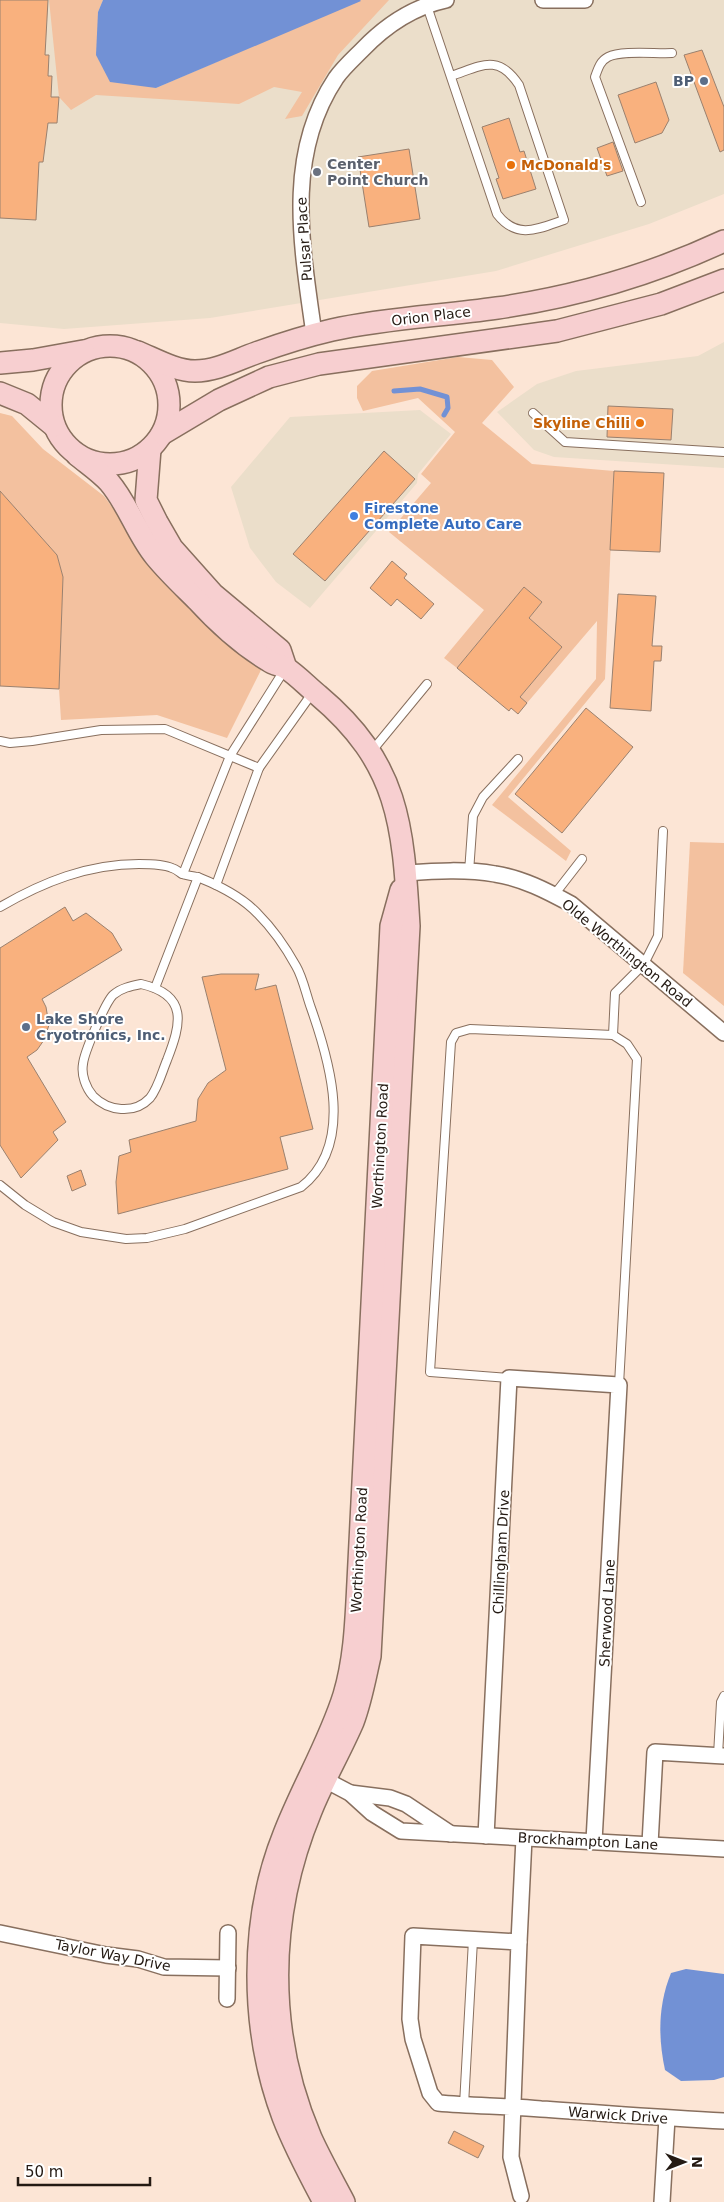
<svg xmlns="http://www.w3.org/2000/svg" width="724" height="2202" font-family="'DejaVu Sans',sans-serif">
<rect width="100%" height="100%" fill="#fce5d5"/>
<!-- commercial -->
<g fill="#ebdeca">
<path d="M 0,0 L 724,0 L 724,194 L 649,224 L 496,271 L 210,318 L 64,329 L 0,323 Z"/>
<path d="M 724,342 L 724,468 L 554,457 L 534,450 L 497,412 L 537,384 L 576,371 L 698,356 Z"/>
<path d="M 420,410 L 451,434 L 418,474 L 417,483 L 310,608 L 276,582 L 250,548 L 231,487 L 290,417 Z"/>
</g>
<!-- green -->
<g fill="#f3c19f">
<path d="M 49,0 L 103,0 L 98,12 L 156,88 L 360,0 L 389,0 L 338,55 L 302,116 L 285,119 L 302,92 L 274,87 L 239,104 L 96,95 L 71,110 L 59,97 Z"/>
<path d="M 458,357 L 492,360 L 514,387 L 482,423 L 532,464 L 614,471 L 605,679 L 508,797 L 571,851 L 566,861 L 492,805 L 596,679 L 597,621 L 527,703 L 520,697 L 562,647 L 529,618 L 542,602 L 524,587 L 457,668 L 444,658 L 484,610 L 389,532 L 431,483 L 421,474 L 455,432 L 418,398 L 363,411 L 357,398 L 357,386 L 372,371 Z"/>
<path d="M 0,413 L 12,416 L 43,449 L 104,496 L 169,586 L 261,670 L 227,738 L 157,715 L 61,720 L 59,689 L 63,577 L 57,555 L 0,491 Z"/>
<path d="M 690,842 L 724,843 L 724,1006 L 683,973 Z"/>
</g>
<!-- water -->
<g fill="#7291d5">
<path d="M 103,0 L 360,0 L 361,1 L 156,88 L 110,82 L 96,55 L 98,12 Z"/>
<path d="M 686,1969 L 724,1974 L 724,2077 L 714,2080 L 681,2081 L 665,2070 C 658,2037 658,2005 671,1973 Z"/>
</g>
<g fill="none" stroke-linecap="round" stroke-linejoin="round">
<!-- stream -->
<path stroke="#7291d5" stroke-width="5" d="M 394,391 L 420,389 L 447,397 L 448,408 L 444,415"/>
</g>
<!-- building -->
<g fill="#f9b17e" stroke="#9a816f">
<path d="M 0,0 L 48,0 L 45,55 L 49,55 L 48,76 L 52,76 L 51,97 L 59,97 L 57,123 L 48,123 L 43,162 L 39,162 L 36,220 L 0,218 Z"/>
<path d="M 702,50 L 724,107 L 724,150 L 720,152 L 684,55 Z"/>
<path d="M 656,82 L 669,120 L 662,133 L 635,143 L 618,95 Z"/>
<path d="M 509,118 L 520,152 L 524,151 L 536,189 L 503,199 L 496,179 L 499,178 L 482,127 Z"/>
<path d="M 613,142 L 623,171 L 607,176 L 597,148 Z"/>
<path d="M 409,149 L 420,219 L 369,227 L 358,157 Z"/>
<path d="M 608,406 L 673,409 L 671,440 L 607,437 Z"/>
<path d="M 384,451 L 415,479 L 325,581 L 293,554 Z"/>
<path d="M 614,471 L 664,473 L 660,552 L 610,550 Z"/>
<path d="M 0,491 L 57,555 L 63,577 L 59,689 L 0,686 Z"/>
<path d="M 392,561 L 407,574 L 404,578 L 434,604 L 421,619 L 397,599 L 391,606 L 370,588 Z"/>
<path d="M 524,587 L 542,602 L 529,618 L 562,647 L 520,697 L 527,703 L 518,714 L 511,708 L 509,711 L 457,668 Z"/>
<path d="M 618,594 L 656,596 L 652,646 L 662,646 L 661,661 L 654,661 L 651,711 L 610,708 Z"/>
<path d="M 586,708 L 633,747 L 562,833 L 515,794 Z"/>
<path d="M 65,907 L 73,921 L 86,913 L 112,933 L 122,950 L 42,999 L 46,1007 L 49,1025 L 44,1040 L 37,1050 L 27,1057 L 66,1122 L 53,1132 L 58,1140 L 21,1178 L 0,1145 L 0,948 Z"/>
<path d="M 221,974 L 259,974 L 255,990 L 276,985 L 313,1129 L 280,1137 L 288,1169 L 118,1214 L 116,1182 L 119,1156 L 131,1152 L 129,1140 L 196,1121 L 198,1099 L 208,1083 L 226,1070 L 202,977 Z"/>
<path d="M 81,1170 L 86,1185 L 72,1191 L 67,1176 Z"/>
<path d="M 454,2131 L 484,2146 L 478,2158 L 448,2143 Z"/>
</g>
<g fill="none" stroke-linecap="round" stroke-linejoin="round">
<defs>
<g id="lane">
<path d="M 426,3 L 497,214 C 517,240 538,229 564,220 L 519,85 C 498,53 481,66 451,76"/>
<path d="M 641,202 L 595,77 C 598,69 600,61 608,57 C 622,50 656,54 672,53"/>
<path d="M 533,413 L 565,442 L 724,452"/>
<path d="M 0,741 L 10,743 L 32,741 L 101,730 L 165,729 L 259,768"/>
<path d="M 371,752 L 427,684"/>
<path d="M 469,872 L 473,816 L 483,797 L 518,759"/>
<path d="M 183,874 L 230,756 L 285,669"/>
<path d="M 216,885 L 259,768 L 313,692"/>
<path d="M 554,895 L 582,859"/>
<path d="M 0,907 C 43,882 88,864 139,864 C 149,864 163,864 172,868 C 176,869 179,872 182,874 C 188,876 195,876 200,878 C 220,886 243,898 258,914 C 272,928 286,948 296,966 C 303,978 306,994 311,1008 C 330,1062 355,1145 301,1187 L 185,1229 L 147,1238 L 126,1239 L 81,1232 L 53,1222 L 25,1205 L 0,1185"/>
<path d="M 141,984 C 189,995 181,1024 167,1060 C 162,1072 158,1088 150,1098 C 134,1115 108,1111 93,1096 C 86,1088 81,1075 83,1064 C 84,1053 105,1003 113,995 C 121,988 131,986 141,984 Z"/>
<path d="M 155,988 L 198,877"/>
<path d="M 613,1035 L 615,993 L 644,964 L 658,936 L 663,831"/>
<path d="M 509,1378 L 430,1372 L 451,1042 L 456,1033 L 470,1029 L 613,1035 L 627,1044 L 637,1059 L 619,1385"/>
<path d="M 718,1755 L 721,1702 L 724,1696"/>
<path d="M 464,2105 L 473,1940"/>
</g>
<g id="street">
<path d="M 543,0 L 585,0"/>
<path d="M 314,334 C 302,247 284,156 336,78 C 343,68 353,59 362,50 C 385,26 413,7 446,0"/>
<path d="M 406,873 C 435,871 466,869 495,874 C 522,878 547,891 571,904 L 724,1033"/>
<path d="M 316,1775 L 350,1793 L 372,1813 L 401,1831 L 724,1849"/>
<path d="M 350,1793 L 390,1798 L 406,1804 L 451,1834"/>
<path d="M 486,1836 L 509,1378 L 619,1385 L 594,1841"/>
<path d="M 650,1844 L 655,1752 L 724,1756"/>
<path d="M 0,1933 L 106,1955 L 138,1959 L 164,1967 L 228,1968"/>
<path d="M 519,1942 L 524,1838"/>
<path d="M 227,1999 L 228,1933"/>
<path d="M 521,2196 L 511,2157 L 519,1942 L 413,1936 L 410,2019 L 413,2039 L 430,2093 L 438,2103 C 472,2106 507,2106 541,2109 C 602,2113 663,2118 724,2121"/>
<path d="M 662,2202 L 667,2118"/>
</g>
<g id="secondary">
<circle cx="110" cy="405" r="59"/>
<path d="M 138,352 C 155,359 176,371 195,371 C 217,371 236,360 256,353 C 281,344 306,336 332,330 C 386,318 442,316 497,308 C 574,297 653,274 724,241"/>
<path d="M 0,363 L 33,360 L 83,351"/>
<path d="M 0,393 L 27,404 L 54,426"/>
<path d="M 162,434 L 219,400 L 269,377 L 319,364 L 557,331 L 661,304 L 724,280"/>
<path d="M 150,449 L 146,500 L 157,522 L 172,548 L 213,594 L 280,650 L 286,668"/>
<path d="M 77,455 C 88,464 100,472 109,482 C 128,504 137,534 155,556 C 168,572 183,586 197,600 C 218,623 242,645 269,661 C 274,665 281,665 286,668 C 298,676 308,687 318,695 C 400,764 403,826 409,926 L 370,1656 C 365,1678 361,1701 353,1722 C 340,1752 323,1781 311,1811 C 267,1917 266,2033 311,2138 C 321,2160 333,2181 344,2202"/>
<path d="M 324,2202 C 309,2174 294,2146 283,2117 C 250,2029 249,1921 284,1834 C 302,1787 329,1743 344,1695 C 355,1658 356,1620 358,1582 L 391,926 L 401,890"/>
</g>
</defs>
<!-- lane casing -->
<use href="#lane" stroke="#886f5e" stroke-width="10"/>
<!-- street casing -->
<use href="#street" stroke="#886f5e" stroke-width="18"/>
<!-- secondary casing -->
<use href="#secondary" stroke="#886f5e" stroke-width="24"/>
<!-- lane -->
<use href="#lane" stroke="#fff" stroke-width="8"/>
<!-- street -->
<use href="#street" stroke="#fff" stroke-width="15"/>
<!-- secondary -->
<use href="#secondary" stroke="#f7cfd0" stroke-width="21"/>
</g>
<!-- markers -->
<g fill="#5c6f8a" stroke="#fff" stroke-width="2">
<circle cx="704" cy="81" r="5"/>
<circle cx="26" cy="1027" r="5"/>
</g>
<g fill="#e8710a" stroke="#fff" stroke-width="2">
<circle cx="511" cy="165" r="5"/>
<circle cx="640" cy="423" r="5"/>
</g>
<circle fill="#6b7280" stroke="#fff" stroke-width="2" cx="317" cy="172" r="5"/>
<circle fill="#3f7fe0" stroke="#fff" stroke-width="2" cx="354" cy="516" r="5"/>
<g text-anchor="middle" stroke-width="4" stroke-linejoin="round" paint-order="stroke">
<!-- service labels -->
<g font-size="14" font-weight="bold" fill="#4e5e75" stroke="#fff" text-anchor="end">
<text x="694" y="86">BP</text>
<text x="36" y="1024" text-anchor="start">Lake Shore<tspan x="36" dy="16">Cryotronics, Inc.</tspan></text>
</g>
<!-- worship labels -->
<g font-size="14" font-weight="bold" fill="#5b616d" stroke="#fff" text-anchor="start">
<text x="327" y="169">Center<tspan x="327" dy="16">Point Church</tspan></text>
</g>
<!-- food labels -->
<g font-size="14" font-weight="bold" fill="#c56008" stroke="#fff" text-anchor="start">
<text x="521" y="170">McDonald's</text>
<text x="630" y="428" text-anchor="end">Skyline Chili</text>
</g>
<!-- street labels -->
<g font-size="14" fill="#241a13" stroke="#fff">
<text transform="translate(304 239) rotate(-94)" y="5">Pulsar Place</text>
<text transform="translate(431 316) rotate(-7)" y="5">Orion Place</text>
<text transform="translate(627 953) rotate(39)" y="5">Olde Worthington Road</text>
<text transform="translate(380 1146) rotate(-87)" y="5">Worthington Road</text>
<text transform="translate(359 1550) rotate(-87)" y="5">Worthington Road</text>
<text transform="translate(501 1552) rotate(-87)" y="5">Chillingham Drive</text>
<text transform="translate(607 1613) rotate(-87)" y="5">Sherwood Lane</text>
<text transform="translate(588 1841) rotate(3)" y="5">Brockhampton Lane</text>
<text transform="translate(113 1955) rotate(11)" y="5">Taylor Way Drive</text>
<text transform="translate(618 2115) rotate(4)" y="5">Warwick Drive</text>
</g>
<!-- shop labels -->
<g font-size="14" font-weight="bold" fill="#366cbe" stroke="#fff" text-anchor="start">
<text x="364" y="513">Firestone<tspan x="364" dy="16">Complete Auto Care</tspan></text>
</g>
</g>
<!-- north arrow -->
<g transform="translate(684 2162) rotate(90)" stroke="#ffffff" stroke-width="4" paint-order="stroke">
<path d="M0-4L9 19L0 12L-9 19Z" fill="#241a13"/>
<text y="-8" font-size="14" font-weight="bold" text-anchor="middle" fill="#241a13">N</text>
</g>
<!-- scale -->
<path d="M18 2177v8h132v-8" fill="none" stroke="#241a13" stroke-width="2.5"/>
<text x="25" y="2177" font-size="15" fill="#241a13" stroke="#ffffff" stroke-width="4" paint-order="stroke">50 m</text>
</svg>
